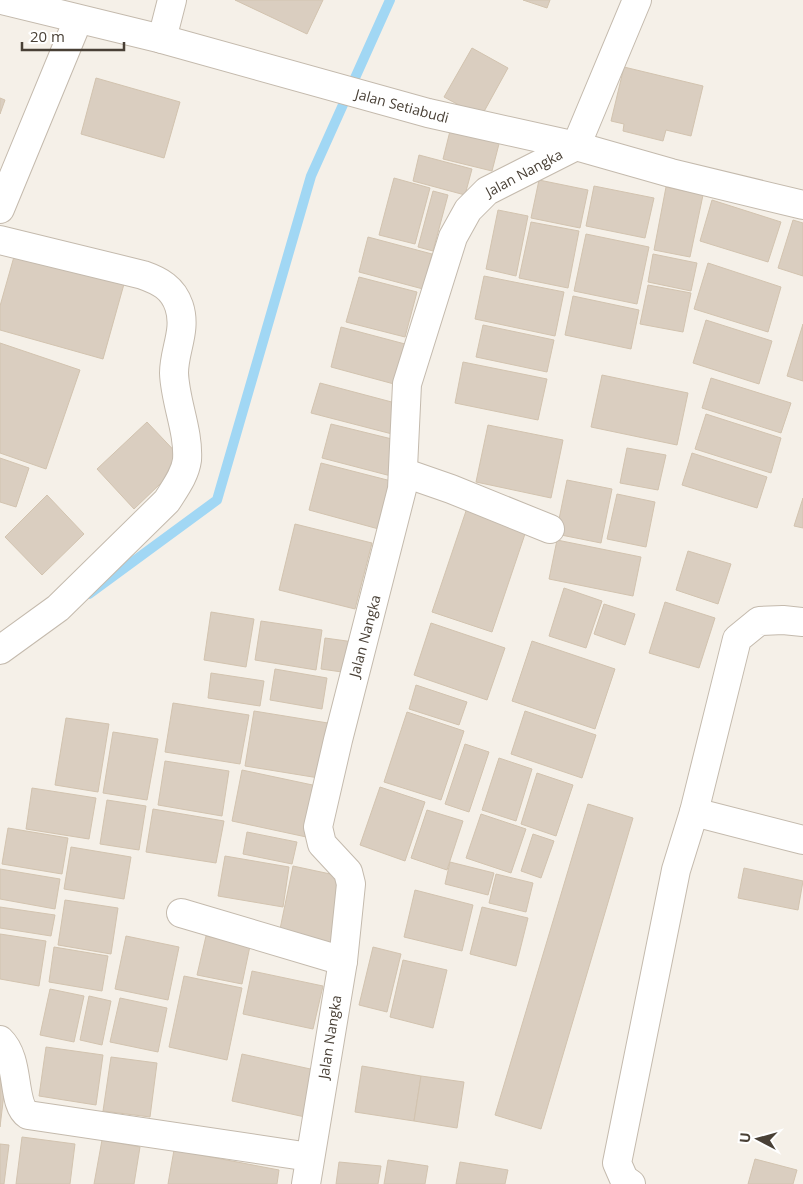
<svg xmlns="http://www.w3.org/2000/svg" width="803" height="1184" font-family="'Open Sans',sans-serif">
<rect width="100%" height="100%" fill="#f5f0e8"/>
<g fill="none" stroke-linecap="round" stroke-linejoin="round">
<!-- stream -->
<path stroke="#a1d7f4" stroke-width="10" d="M 89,594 L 217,500 L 311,176 L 390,0"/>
</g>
<!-- building -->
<g fill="#dacec0" stroke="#d2c3af">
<path d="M 235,0 L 323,0 L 307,34 Z"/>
<path d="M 523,0 L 550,0 L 547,8 Z"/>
<path d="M 472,48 L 508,68 L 481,117 L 444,97 Z"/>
<path d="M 624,67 L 703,86 L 691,136 L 666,130 L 663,141 L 623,131 L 624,124 L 611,121 Z"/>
<path d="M 96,78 L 180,102 L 164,158 L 81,134 Z"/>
<path d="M 0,98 L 5,100 L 0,114 Z"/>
<path d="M 451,127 L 500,140 L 492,171 L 443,159 Z"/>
<path d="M 419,155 L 472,169 L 465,195 L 413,181 Z"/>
<path d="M 394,178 L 430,188 L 415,244 L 379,235 Z"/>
<path d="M 539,180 L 588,190 L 580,228 L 531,218 Z"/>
<path d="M 594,186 L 654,198 L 645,238 L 586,226 Z"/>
<path d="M 666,187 L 703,195 L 690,257 L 654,250 Z"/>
<path d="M 433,191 L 448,195 L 433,251 L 418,247 Z"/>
<path d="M 712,200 L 781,222 L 768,262 L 700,241 Z"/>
<path d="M 498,210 L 528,216 L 516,276 L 486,269 Z"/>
<path d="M 793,220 L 803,223 L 803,276 L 778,268 Z"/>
<path d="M 531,222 L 579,231 L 568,288 L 519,278 Z"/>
<path d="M 586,234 L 649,247 L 637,304 L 574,291 Z"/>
<path d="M 368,237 L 432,254 L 423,289 L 359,272 Z"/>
<path d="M 15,253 L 124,284 L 103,359 L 0,330 L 0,306 Z"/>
<path d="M 653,254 L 697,263 L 691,291 L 648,282 Z"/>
<path d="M 708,263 L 781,287 L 768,332 L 694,309 Z"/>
<path d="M 484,276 L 564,292 L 555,336 L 475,319 Z"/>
<path d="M 359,277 L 417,292 L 405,337 L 346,322 Z"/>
<path d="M 648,285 L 691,293 L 683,332 L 640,324 Z"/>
<path d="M 573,296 L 639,310 L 631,349 L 565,335 Z"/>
<path d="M 706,320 L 772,341 L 759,384 L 693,363 Z"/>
<path d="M 803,324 L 803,381 L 787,376 Z"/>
<path d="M 483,325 L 554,340 L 547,372 L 476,357 Z"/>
<path d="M 341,327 L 405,344 L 394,384 L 331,367 Z"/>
<path d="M 0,343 L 80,370 L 46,469 L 0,453 Z"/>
<path d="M 463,362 L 547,379 L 538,420 L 455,403 Z"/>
<path d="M 602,375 L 688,393 L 677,445 L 591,427 Z"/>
<path d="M 711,378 L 791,403 L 781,433 L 702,408 Z"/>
<path d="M 320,383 L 403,405 L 396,435 L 311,413 Z"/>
<path d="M 706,414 L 781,438 L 771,473 L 695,449 Z"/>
<path d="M 147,422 L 184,461 L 134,509 L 97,469 Z"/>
<path d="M 331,424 L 400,441 L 391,476 L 322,458 Z"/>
<path d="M 488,425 L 563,440 L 551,498 L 476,482 Z"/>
<path d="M 627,448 L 666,455 L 658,490 L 620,483 Z"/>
<path d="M 692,453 L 767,477 L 757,508 L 682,485 Z"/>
<path d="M 0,458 L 29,468 L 16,507 L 0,502 Z"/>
<path d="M 321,463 L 399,483 L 386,531 L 309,510 Z"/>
<path d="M 567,480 L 612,489 L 601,543 L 556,534 Z"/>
<path d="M 617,494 L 655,502 L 646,547 L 607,539 Z"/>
<path d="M 47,495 L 84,534 L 42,575 L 5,537 Z"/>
<path d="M 803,498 L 803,528 L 794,526 Z"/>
<path d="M 467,508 L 527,528 L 492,632 L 432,612 Z"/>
<path d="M 295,524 L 372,543 L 355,609 L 279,590 Z"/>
<path d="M 557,540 L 641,557 L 633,596 L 549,579 Z"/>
<path d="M 688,551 L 731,564 L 718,604 L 676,590 Z"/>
<path d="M 564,588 L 602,601 L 586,648 L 549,636 Z"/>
<path d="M 665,602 L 715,618 L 699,668 L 649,653 Z"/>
<path d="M 604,604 L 635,614 L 625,645 L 594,634 Z"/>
<path d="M 211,612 L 254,619 L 246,667 L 204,660 Z"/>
<path d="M 261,621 L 322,630 L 316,670 L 255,660 Z"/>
<path d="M 431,623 L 505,648 L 487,700 L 414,675 Z"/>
<path d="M 325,638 L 354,642 L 349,673 L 321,669 Z"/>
<path d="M 532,641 L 615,669 L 595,729 L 512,701 Z"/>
<path d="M 275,669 L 327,678 L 322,709 L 270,700 Z"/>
<path d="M 211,673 L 264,681 L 260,706 L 208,698 Z"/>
<path d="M 416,685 L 467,702 L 459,725 L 409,709 Z"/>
<path d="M 173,703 L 249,715 L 240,764 L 165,752 Z"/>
<path d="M 254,711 L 334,724 L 325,779 L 245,766 Z"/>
<path d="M 525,711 L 596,735 L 582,778 L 511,754 Z"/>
<path d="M 407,712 L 464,731 L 441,800 L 384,782 Z"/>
<path d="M 66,718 L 109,724 L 98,792 L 55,785 Z"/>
<path d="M 113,732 L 158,739 L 147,800 L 103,793 Z"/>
<path d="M 465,744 L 489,752 L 469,812 L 445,804 Z"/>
<path d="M 499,758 L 532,769 L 516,821 L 482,810 Z"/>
<path d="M 165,761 L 229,771 L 222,816 L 158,805 Z"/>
<path d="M 242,770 L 322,787 L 311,838 L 232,821 Z"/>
<path d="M 537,773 L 573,785 L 556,836 L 521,824 Z"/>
<path d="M 380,787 L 425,802 L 405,861 L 360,845 Z"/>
<path d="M 32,788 L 96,798 L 89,839 L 26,829 Z"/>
<path d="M 107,800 L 146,806 L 139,850 L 100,844 Z"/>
<path d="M 588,804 L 633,818 L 541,1129 L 495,1115 Z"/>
<path d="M 153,809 L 224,821 L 216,863 L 146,852 Z"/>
<path d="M 427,810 L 463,821 L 447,870 L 411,858 Z"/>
<path d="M 481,814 L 526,829 L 511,873 L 466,858 Z"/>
<path d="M 8,828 L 68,838 L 62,874 L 2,864 Z"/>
<path d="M 247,832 L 297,842 L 292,864 L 243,854 Z"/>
<path d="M 533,834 L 554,841 L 541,878 L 521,871 Z"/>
<path d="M 71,847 L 131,857 L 124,899 L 64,889 Z"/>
<path d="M 225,856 L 289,867 L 283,907 L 218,896 Z"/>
<path d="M 450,862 L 494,873 L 488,895 L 445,884 Z"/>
<path d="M 293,866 L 349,878 L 334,946 L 279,934 Z"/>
<path d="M 744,868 L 803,881 L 798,910 L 738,898 Z"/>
<path d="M 0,869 L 60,879 L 55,909 L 0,899 Z"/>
<path d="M 496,874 L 533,883 L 526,912 L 489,903 Z"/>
<path d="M 415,890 L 473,905 L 462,951 L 404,937 Z"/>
<path d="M 65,900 L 118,908 L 111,954 L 58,945 Z"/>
<path d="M 0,907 L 55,915 L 51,936 L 0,928 Z"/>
<path d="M 482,907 L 528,918 L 516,966 L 470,954 Z"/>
<path d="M 0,934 L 46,941 L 39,986 L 0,979 Z"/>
<path d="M 126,936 L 179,947 L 168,1000 L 115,989 Z"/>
<path d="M 206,936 L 250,946 L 242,984 L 197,975 Z"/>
<path d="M 54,947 L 108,956 L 102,991 L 49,982 Z"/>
<path d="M 373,947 L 401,954 L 387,1012 L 359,1005 Z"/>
<path d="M 403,960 L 447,970 L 433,1028 L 390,1017 Z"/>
<path d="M 252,971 L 323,986 L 313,1029 L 243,1014 Z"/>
<path d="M 184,976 L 242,988 L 227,1060 L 169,1047 Z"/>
<path d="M 50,989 L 84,996 L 74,1042 L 40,1035 Z"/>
<path d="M 89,996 L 111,1001 L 102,1045 L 80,1040 Z"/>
<path d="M 120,998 L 167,1008 L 158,1052 L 110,1042 Z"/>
<path d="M 46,1047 L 103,1055 L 96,1105 L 39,1096 Z"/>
<path d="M 242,1054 L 315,1070 L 305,1117 L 232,1101 Z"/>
<path d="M 111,1057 L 157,1063 L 150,1117 L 103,1111 Z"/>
<path d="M 362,1066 L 421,1076 L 414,1121 L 355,1112 Z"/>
<path d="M 0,1076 L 6,1077 L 0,1127 Z"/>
<path d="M 421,1076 L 464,1082 L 457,1128 L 414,1121 Z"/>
<path d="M 22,1137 L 75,1144 L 70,1184 L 16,1184 Z"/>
<path d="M 102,1140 L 140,1147 L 134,1184 L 94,1184 Z"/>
<path d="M 0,1144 L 9,1145 L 4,1184 L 0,1184 Z"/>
<path d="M 174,1150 L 279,1170 L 277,1184 L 168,1184 Z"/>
<path d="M 755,1159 L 797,1170 L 793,1184 L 748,1184 Z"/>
<path d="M 388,1160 L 428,1166 L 425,1184 L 384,1184 Z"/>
<path d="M 339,1162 L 381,1166 L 378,1184 L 336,1184 Z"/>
<path d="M 460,1162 L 508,1170 L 505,1184 L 456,1184 Z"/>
</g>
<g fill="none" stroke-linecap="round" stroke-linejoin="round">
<defs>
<g id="street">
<path d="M 2,0 L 162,39 L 428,113 L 576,146 L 671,173 L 803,205"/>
<path d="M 162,39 L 172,0"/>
<path d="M 0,209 L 78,20"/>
<path d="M 0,240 L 143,275 C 160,281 173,288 179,306 C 187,330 174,350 174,373 C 175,402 189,431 187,460 C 185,475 175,488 167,501 L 58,608 L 0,650"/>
<path d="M 405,473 L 451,489 L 550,529"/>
<path d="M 694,812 L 803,840"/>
<path d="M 181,913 L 343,961"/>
<path d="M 0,1040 C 21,1060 11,1104 28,1115 L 310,1157"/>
<path d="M 306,1184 L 343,961 L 351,884 L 348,872 L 322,844 L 318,827 L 338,740 L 402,489 L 407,384 L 453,237 L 468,210 L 487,191 L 576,146 L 637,0"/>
<path d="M 631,1184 L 624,1179 L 617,1163 L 676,870 L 694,812 L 737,639 L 759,621 L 783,620 L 803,622"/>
</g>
</defs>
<!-- street casing -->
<use href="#street" stroke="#c4baad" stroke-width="30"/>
<!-- street -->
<use href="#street" stroke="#fff" stroke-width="28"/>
</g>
<g text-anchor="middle" stroke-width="4" stroke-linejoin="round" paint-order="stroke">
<!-- street labels -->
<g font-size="14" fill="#494036" stroke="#fff">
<text transform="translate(402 106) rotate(15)" y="5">Jalan Setiabudi</text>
<text transform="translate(524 173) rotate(-28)" y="5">Jalan Nangka</text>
<text transform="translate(365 636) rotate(-75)" y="5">Jalan Nangka</text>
<text transform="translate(330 1037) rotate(-81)" y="5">Jalan Nangka</text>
</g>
</g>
<!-- north arrow -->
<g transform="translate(758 1139) rotate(276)" stroke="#ffffff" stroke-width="4" paint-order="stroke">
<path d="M0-4L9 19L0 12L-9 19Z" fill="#494036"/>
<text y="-8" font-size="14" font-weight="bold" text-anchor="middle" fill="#494036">U</text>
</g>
<!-- scale -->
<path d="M22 42v8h102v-8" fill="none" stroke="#494036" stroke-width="2.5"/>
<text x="30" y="42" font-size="15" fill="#494036" stroke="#ffffff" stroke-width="4" paint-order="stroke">20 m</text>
</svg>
